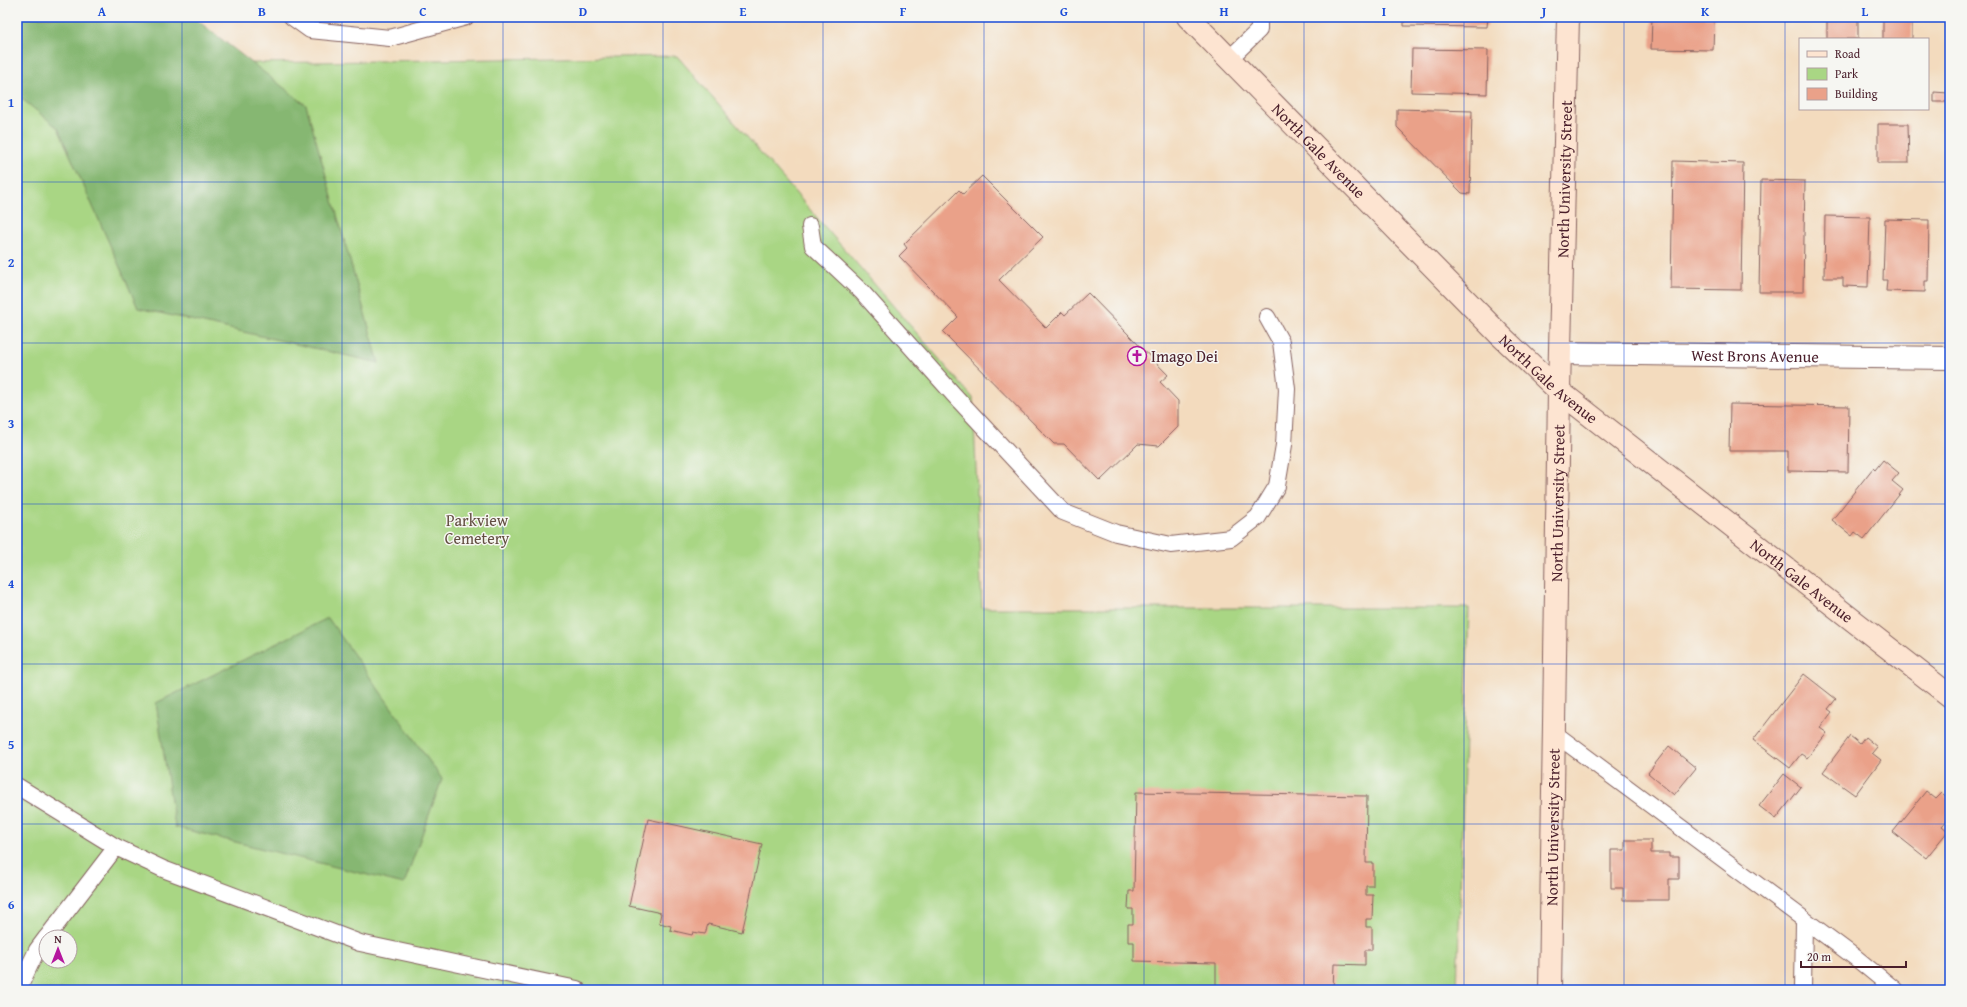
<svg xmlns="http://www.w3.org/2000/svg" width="1967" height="1007" font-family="'Gentium Book Plus',serif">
<rect width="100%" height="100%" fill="#f6f6f2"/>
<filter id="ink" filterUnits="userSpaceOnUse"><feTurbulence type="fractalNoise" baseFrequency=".025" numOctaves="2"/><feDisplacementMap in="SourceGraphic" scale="8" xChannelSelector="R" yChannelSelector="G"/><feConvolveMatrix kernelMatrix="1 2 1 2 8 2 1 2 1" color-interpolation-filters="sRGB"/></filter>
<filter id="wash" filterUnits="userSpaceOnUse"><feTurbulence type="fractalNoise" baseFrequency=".012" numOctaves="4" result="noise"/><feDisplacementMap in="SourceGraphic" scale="16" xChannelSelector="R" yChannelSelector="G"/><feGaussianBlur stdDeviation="0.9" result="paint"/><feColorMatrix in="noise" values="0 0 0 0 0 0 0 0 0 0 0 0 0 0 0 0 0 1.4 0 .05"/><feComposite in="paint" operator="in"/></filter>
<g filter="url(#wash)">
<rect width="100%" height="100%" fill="#f3dbbe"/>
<!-- green -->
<path fill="#a9d684" stroke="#7a7a58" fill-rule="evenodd" d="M 17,17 L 75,66 L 677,56 L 973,398 L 982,608 L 1469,608 L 1457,990 L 17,990 ZM 46,937 L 70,937 L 70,961 L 46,961 Z"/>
<!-- forest -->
<g fill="#86b772" stroke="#686b4e">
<path d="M 17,17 L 193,17 L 306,105 L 379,363 L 138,308 L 58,128 L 17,95 Z"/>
<path d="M 328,618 L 442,779 L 404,884 L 175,827 L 156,703 Z"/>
</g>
<g id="blocks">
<!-- building -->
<g fill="#eaa189">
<path d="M 1404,17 L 1488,17 L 1487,27 L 1404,26 Z"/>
<path d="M 1652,17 L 1714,17 L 1713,50 L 1651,49 Z"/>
<rect x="1827" y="17" width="31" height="22"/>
<rect x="1883" y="17" width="29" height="22"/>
<path d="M 1412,49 L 1488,50 L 1487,94 L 1411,92 Z"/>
<path d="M 1934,92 L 1948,93 L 1948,102 L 1934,102 Z"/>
<path d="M 1397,109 L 1472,111 L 1470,194 L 1462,193 L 1397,127 Z"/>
<path d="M 1878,124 L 1908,124 L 1909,163 L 1878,163 Z"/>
<path d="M 1673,161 L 1743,163 L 1741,290 L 1671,289 Z"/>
<path d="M 982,176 L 1043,237 L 999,280 L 1046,328 L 1062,312 L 1065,315 L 1088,293 L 1168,375 L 1160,382 L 1178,401 L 1178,427 L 1159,446 L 1138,444 L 1100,481 L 1064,444 L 1054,444 L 943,332 L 958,317 L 899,256 L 907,248 L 904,244 L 959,190 L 963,194 Z"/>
<path d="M 1761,180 L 1805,181 L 1803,292 L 1759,292 Z"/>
<path d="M 1825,216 L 1870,217 L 1868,287 L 1843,286 L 1843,278 L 1824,278 Z"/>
<path d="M 1885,219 L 1929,220 L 1928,281 L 1925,281 L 1925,292 L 1886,291 L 1887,280 L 1883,280 Z"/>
<path d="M 1730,404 L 1849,406 L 1848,472 L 1788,471 L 1788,451 L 1729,451 Z"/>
<path d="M 1883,460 L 1899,473 L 1892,481 L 1903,490 L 1864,539 L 1855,532 L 1852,536 L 1832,520 L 1873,468 L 1875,470 Z"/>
<path d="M 1804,674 L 1836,699 L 1828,709 L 1832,712 L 1820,728 L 1827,733 L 1807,758 L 1801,754 L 1790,768 L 1753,740 Z"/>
<path d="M 1850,736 L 1860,744 L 1865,737 L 1877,747 L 1872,753 L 1881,760 L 1855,795 L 1823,772 Z"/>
<path d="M 1669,746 L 1696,768 L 1674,795 L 1648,773 Z"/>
<path d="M 1784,774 L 1801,787 L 1776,819 L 1759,806 Z"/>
<path d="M 1926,791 L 1936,799 L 1942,793 L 1950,800 L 1950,817 L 1942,826 L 1948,831 L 1926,858 L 1893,832 Z"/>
<path d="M 1136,792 L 1367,796 L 1366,863 L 1373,863 L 1373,886 L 1366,886 L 1366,895 L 1373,895 L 1372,919 L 1366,919 L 1366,927 L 1372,927 L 1372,950 L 1365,950 L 1365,965 L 1334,964 L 1333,990 L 1216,990 L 1216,963 L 1134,961 L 1134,942 L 1128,942 L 1128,924 L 1133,924 L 1133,909 L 1128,909 L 1129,891 L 1134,891 Z"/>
<path d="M 648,819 L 762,844 L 742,932 L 708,924 L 705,934 L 693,932 L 692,935 L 670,930 L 671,926 L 659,923 L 661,913 L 629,906 Z"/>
<path d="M 1625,840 L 1651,840 L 1651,853 L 1669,853 L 1669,857 L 1679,857 L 1679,879 L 1669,879 L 1669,900 L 1623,900 L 1623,888 L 1611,888 L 1611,850 L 1625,850 Z"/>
</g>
</g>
</g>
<g filter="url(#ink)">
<use href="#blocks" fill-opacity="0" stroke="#85615e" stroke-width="1"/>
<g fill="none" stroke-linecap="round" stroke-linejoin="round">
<defs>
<g id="service">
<path d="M 292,17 L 310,30 L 390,38 L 466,17"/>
<path d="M 1229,59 L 1259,30 L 1259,17"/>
<path d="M 810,226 L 813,246 L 862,292 L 954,395 L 1063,512 L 1116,533 L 1171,545 L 1231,538 L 1258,517 L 1277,486 L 1284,445 L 1287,389 L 1281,342 L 1267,317"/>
<path d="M 1554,733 L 1856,958 L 1895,990"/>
<path d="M 17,786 L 116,847"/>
<path d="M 47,937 L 116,847 L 163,869 L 360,943 L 577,989"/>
<path d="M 18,990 L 37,950 L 46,938"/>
<path d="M 1803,990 L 1804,920"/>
</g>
<g id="minor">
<path id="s1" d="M 1560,353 L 1950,358"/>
</g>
<g id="secondary">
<path id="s2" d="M 1188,17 L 1500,335 L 1559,391 L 1950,696"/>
<path id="s3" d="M 1550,990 L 1559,391 L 1568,17"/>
</g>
</defs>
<!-- service casing -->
<use href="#service" stroke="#85615e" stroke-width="18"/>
<!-- minor casing -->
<use href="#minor" stroke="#85615e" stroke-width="24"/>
<!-- secondary casing -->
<use href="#secondary" stroke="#85615e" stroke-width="24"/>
<!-- service -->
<use href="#service" stroke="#fff" stroke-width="16"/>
<!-- minor -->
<use href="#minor" stroke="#fff" stroke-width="22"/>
<!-- secondary -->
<use href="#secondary" stroke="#fde4d1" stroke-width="22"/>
</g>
</g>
<!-- grid -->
<path fill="none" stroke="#1d4ed8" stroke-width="1" stroke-opacity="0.55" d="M 182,17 L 182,990M 342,17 L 342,990M 503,17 L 503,990M 663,17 L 663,990M 823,17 L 823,990M 984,17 L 984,990M 1144,17 L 1144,990M 1304,17 L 1304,990M 1464,17 L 1464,990M 1624,17 L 1624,990M 1785,17 L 1785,990M 17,182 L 1950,182M 17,343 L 1950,343M 17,504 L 1950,504M 17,664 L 1950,664M 17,824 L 1950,824"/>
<!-- icons -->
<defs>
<symbol id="church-ring" viewBox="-11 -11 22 22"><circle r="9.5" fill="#f6f6f2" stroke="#b5179e" stroke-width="1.5"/><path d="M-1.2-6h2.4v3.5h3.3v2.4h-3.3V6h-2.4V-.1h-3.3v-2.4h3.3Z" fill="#b5179e"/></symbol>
</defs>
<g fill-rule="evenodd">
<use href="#church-ring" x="1126" y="345" width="22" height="22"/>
</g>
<g text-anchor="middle" stroke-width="3" stroke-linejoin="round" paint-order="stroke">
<!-- street labels -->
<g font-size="16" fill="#4a1f2b" stroke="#f6f6f2">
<text dy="6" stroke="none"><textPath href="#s2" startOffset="187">North Gale Avenue</textPath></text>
<text dy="6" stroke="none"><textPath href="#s3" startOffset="811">North University Street</textPath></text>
<text dy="6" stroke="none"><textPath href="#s1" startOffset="195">West Brons Avenue</textPath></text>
<text dy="6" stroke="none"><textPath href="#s2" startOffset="511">North Gale Avenue</textPath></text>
<text dy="6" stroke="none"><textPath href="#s3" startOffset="487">North University Street</textPath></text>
<text dy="6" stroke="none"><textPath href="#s2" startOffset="835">North Gale Avenue</textPath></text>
<text dy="6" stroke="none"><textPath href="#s3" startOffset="163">North University Street</textPath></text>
</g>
<!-- poi labels -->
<g font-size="16" fill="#4a1f2b" stroke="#f6f6f2" text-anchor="start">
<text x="1151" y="362">Imago Dei</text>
</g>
<!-- park labels -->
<g font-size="16" fill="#624d41" stroke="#f6f6f2">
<text x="477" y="526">Parkview<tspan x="477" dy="18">Cemetery</tspan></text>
</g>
</g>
<!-- margin -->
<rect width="1967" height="1007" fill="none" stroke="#f6f6f2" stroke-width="44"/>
<!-- legend -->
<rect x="1799" y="38" width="130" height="72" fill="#f6f6f2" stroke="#b1a0a2"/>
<rect x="1807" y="51" width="20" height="6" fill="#fde4d1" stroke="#b1a0a2"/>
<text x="1835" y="58" font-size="12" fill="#4a1f2b">Road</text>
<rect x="1807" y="68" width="20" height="12" fill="#a9d684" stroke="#b1a0a2"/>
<text x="1835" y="78" font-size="12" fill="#4a1f2b">Park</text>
<rect x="1807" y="88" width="20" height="12" fill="#eaa189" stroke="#b1a0a2"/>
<text x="1835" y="98" font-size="12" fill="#4a1f2b">Building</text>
<!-- north arrow -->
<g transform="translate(58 949)"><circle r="19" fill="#f6f6f2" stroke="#b1a0a2"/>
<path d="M0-3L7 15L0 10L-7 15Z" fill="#b5179e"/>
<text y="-6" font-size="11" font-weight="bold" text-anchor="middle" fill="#4a1f2b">N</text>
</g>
<!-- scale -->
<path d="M1801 961v6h105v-6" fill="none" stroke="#4a1f2b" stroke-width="2"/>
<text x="1807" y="961" font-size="12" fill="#4a1f2b" stroke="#f6f6f2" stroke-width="3" paint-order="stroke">20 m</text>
<rect x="22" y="22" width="1923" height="963" fill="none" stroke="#1d4ed8" stroke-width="1.5"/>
<g font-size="13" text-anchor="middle" font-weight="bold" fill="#1d4ed8">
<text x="102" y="16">A</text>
<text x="262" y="16">B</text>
<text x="423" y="16">C</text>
<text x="583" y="16">D</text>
<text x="743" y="16">E</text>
<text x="903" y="16">F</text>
<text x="1064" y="16">G</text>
<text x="1224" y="16">H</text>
<text x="1384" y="16">I</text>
<text x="1544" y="16">J</text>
<text x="1705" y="16">K</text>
<text x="1865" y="16">L</text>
<text x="11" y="107">1</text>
<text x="11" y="267">2</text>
<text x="11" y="428">3</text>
<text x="11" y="588">4</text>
<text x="11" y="749">5</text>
<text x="11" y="909">6</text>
</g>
</svg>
